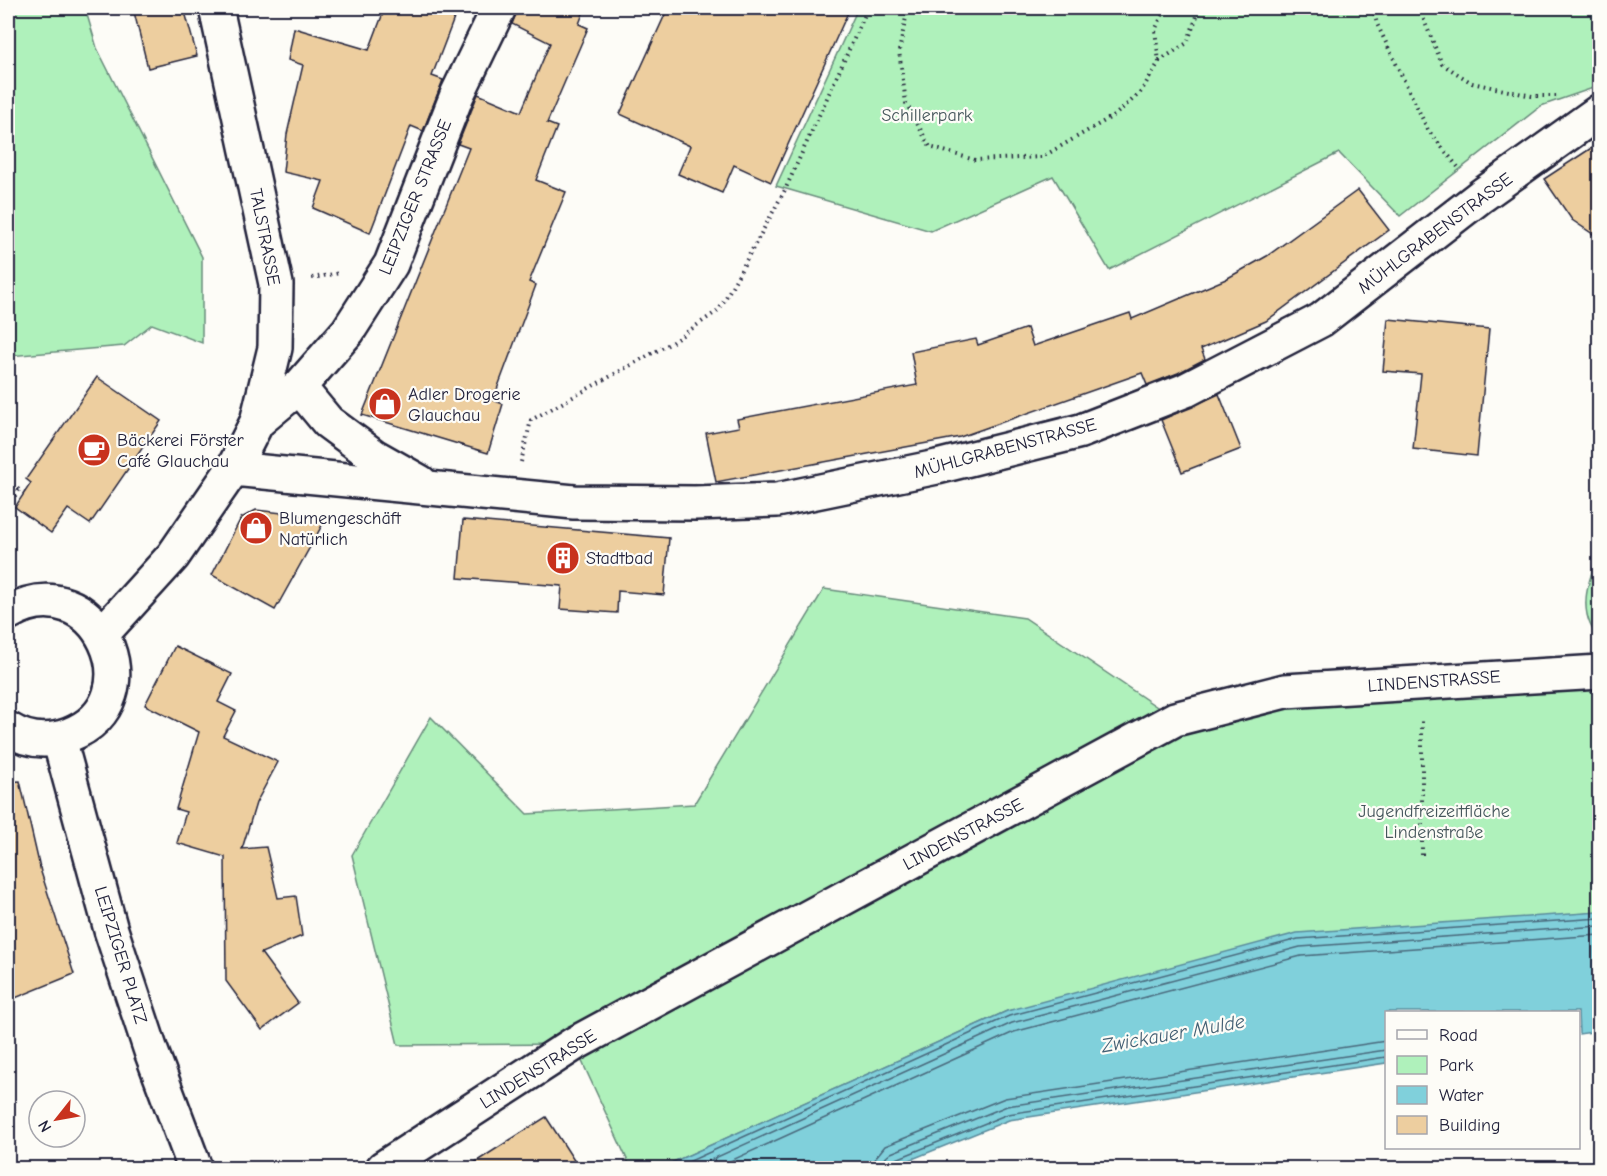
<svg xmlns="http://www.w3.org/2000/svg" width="1607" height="1176" font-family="'Comic Neue',sans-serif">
<rect width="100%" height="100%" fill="#fdfcf7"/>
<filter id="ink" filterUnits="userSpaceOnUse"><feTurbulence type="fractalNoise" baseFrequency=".0167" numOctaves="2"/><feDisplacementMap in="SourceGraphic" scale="12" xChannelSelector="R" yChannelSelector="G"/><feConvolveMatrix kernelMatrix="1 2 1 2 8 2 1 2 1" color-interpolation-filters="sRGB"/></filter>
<g filter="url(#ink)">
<!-- green -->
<g fill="#aff1bb" stroke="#688a7b" stroke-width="1.5">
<path d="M 8,8 L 85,8 L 97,48 L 202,257 L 202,343 L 152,324 L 124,346 L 9,356 Z"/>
<path d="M 858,8 L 1599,8 L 1599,86 L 1541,106 L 1400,216 L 1339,153 L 1109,270 L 1053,176 L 931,231 L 776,186 Z"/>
<path d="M 1599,552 L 1599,638 C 1576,612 1588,582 1599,552 Z"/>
<path d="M 824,589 L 1025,618 L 1175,719 L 1599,672 L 1599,912 L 1549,917 L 1007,1011 L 660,1168 L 631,1168 L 574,1044 L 398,1045 L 352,855 L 431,717 L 527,814 L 694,804 Z"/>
</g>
<!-- water -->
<path fill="#80d0db" stroke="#5a8a9b" stroke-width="1.5" d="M 1599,912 L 1599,1031 L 1579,1034 L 1578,1012 L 1386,1012 L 1386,1063 L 1009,1120 L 890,1168 L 660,1168 L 1007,1011 L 1297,933 Z"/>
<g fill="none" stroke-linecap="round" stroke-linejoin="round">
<!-- shore -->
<g stroke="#48687b" stroke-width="1.5">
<path d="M 675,1168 L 1009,1016 L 1298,939 L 1600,918"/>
<path d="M 693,1168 L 1012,1023 L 1300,947 L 1600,926"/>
<path d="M 715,1168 L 1014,1032 L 1301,956 L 1600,935"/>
<path d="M 873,1168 L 876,1157 L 885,1146 L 1005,1098 L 1386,1041"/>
<path d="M 882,1168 L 884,1159 L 891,1153 L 1007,1106 L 1386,1050"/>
<path d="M 890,1168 L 894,1160 L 1008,1114 L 1386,1057"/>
</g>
</g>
<!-- building -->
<g fill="#edce9f" stroke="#22223b" stroke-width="1.5">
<path d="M 133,8 L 184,8 L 197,56 L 148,68 Z"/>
<path d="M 385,8 L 458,8 L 432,76 L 443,80 L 423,131 L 411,126 L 370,233 L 313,208 L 323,181 L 283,172 L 287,134 L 303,65 L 288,60 L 294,28 L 369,50 Z"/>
<path d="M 518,8 L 585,8 L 579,24 L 588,28 L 547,123 L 557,127 L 536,180 L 566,192 L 529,282 L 536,285 L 493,400 L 503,404 L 488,453 L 362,415 L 469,148 L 458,144 L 478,94 L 521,112 L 550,43 L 512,24 Z"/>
<path d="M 668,8 L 850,8 L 771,182 L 734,165 L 722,193 L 678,174 L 690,146 L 620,114 Z"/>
<path d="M 1599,143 L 1599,238 L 1572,220 L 1544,179 Z"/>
<path d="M 1358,190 L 1389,230 L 1266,321 L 1201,349 L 1205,359 L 1178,373 L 1147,385 L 1142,373 L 960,437 L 716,482 L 706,433 L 739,427 L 737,419 L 917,385 L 911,352 L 976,339 L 978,345 L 1027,328 L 1033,346 L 1130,313 L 1132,319 L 1226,279 L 1267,256 Z"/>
<path d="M 1388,319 L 1489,329 L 1477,456 L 1413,449 L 1421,374 L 1383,371 Z"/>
<path d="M 97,377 L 161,421 L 90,524 L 68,509 L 51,533 L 15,507 L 31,483 L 26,479 Z"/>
<path d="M 1219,394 L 1241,449 L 1182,472 L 1161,420 Z"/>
<path d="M 256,510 L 326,518 L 275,610 L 212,575 L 241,518 Z"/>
<path d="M 463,520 L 669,538 L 664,595 L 618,591 L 617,613 L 560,609 L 562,586 L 458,578 Z"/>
<path d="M 175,646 L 232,674 L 218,702 L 236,711 L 223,736 L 278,762 L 256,803 L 242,849 L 266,847 L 278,898 L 296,896 L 302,936 L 261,953 L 298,1003 L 262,1030 L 226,981 L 225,857 L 177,843 L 186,812 L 176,809 L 199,732 L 145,705 Z"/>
<path d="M 20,781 L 41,872 L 74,974 L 8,1001 L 8,782 Z"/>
<path d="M 546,1117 L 579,1168 L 466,1168 Z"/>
</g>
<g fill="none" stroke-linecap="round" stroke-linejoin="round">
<defs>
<g id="street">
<path d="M 299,387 L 328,422 L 374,456 L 420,482"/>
<path d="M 257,422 L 299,387 L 348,331 L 391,264 L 457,95 L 499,8"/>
<path d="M 233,469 L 574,502 L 695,503 L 777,500 L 937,467 L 1081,431 L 1186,390 L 1321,320 L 1481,196 L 1600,111"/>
<path d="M 383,1168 L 574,1044 L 1175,719 L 1285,691 L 1600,672"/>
</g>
<g id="secondary">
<path d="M 8,613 C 96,561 159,701 69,735 C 48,743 27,741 8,729"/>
<path d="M 103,633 L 173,556 L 233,469 L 257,422 L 275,348 L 276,284 L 216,8"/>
<path d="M 59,739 L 111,930 L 151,1051 L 195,1168"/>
</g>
</defs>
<!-- street casing -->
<use href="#street" stroke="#22223b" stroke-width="38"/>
<!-- secondary casing -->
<use href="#secondary" stroke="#22223b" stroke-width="38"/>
<!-- path -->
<g stroke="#22223b" stroke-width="4" stroke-dasharray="1.5 4.5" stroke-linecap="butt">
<path d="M 908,8 L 899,51 L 906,103 L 930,147 L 975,160 L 1042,157 L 1115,115 L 1140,93 L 1159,62 L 1155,30 L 1166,8"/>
<path d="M 1373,8 L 1377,24 L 1428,130 L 1458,167"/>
<path d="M 1419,8 L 1442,64 L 1472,83 L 1532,96 L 1557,96"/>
<path d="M 1159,61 L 1187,43 L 1200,8"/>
<path d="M 312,278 L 340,273"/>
<path d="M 8,412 L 10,409"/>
<path d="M 521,462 L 531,420 L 671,343 L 719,310 L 785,190 L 868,8"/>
<path d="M 8,481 L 19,490"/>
<path d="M 8,506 L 19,490 L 24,493"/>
<path d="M 8,790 L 25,786"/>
<path d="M 1422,855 L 1422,718"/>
</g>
<!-- street -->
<use href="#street" stroke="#fdfcf7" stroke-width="33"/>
<!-- secondary -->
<use href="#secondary" stroke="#fdfcf7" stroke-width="33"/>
</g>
</g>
<!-- icons -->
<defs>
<symbol id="shop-disc" viewBox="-11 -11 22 22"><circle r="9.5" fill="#c8321e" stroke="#fdfcf7"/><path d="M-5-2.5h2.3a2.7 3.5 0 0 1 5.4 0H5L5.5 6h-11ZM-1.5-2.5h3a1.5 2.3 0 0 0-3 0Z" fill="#fff"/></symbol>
<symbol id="cafe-disc" viewBox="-11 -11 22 22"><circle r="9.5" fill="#c8321e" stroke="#fdfcf7"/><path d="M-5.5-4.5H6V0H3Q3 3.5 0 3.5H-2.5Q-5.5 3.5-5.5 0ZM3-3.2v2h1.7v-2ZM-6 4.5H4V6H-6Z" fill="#fff"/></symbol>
<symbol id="building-disc" viewBox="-11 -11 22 22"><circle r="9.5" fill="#c8321e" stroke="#fdfcf7"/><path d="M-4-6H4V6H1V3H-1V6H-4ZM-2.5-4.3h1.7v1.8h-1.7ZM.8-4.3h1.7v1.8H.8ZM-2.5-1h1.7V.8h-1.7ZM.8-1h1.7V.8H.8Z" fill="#fff"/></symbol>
</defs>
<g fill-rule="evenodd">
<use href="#shop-disc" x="366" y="385" width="38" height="38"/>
<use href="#cafe-disc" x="75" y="431" width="38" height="38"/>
<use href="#shop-disc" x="237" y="509" width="38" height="38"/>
<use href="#building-disc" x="544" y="539" width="38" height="38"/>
</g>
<g text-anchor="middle" stroke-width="4.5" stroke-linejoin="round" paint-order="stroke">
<!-- park labels -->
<g font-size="18" fill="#45565b" stroke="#fdfcf7">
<text x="927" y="121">Schillerpark</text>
<text x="1434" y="817">Jugendfreizeitfläche<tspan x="1434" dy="21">Lindenstraße</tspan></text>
</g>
<!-- street labels -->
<g font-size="18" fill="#22223b" stroke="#fdfcf7">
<text transform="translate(415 197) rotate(-68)" y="6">LEIPZIGER STRASSE</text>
<text transform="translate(1435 233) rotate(-37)" y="6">MÜHLGRABENSTRASSE</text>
<text transform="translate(265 237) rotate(79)" y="6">TALSTRASSE</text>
<text transform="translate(1005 448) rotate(-15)" y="6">MÜHLGRABENSTRASSE</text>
<text transform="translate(1434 681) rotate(-4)" y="6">LINDENSTRASSE</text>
<text transform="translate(963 834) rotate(-28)" y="6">LINDENSTRASSE</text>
<text transform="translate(121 955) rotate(73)" y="6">LEIPZIGER PLATZ</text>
<text transform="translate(538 1069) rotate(-32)" y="6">LINDENSTRASSE</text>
</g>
<!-- poi labels -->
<g font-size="18" fill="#22223b" stroke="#fdfcf7" text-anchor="start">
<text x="408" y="400">Adler Drogerie<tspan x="408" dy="21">Glauchau</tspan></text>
<text x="117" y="446">Bäckerei Förster<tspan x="117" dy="21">Café Glauchau</tspan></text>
<text x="279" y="524">Blumengeschäft<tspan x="279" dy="21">Natürlich</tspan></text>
<text x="586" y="564">Stadtbad</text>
</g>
<!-- water labels -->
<g font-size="20" font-style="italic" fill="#435f73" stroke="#fdfcf7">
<text transform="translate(1173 1033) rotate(-10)" y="7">Zwickauer Mulde</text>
</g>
</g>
<!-- margin -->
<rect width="1607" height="1176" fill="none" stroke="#fdfcf7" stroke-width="30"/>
<rect x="15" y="15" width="1577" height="1146" fill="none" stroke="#22223b" stroke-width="2" filter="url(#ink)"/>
<!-- legend -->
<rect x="1385" y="1011" width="195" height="138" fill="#fdfcf7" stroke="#a5a5ac" stroke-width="1.5"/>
<rect x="1397" y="1030" width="30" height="9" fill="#fdfcf7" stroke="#a5a5ac" stroke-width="1.5"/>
<text x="1439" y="1041" font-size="18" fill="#22223b">Road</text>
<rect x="1397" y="1056" width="30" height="18" fill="#aff1bb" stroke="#a5a5ac" stroke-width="1.5"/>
<text x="1439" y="1071" font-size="18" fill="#22223b">Park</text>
<rect x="1397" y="1086" width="30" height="18" fill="#80d0db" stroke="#a5a5ac" stroke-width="1.5"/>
<text x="1439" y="1101" font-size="18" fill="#22223b">Water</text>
<rect x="1397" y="1116" width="30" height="18" fill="#edce9f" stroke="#a5a5ac" stroke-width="1.5"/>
<text x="1439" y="1131" font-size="18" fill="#22223b">Building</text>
<!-- north arrow -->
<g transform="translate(57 1119) rotate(239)"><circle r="28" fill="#fdfcf7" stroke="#a5a5ac" stroke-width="1.5"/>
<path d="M0-4.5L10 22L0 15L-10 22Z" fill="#c8321e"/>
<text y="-9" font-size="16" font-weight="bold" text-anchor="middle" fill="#22223b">N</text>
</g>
</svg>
